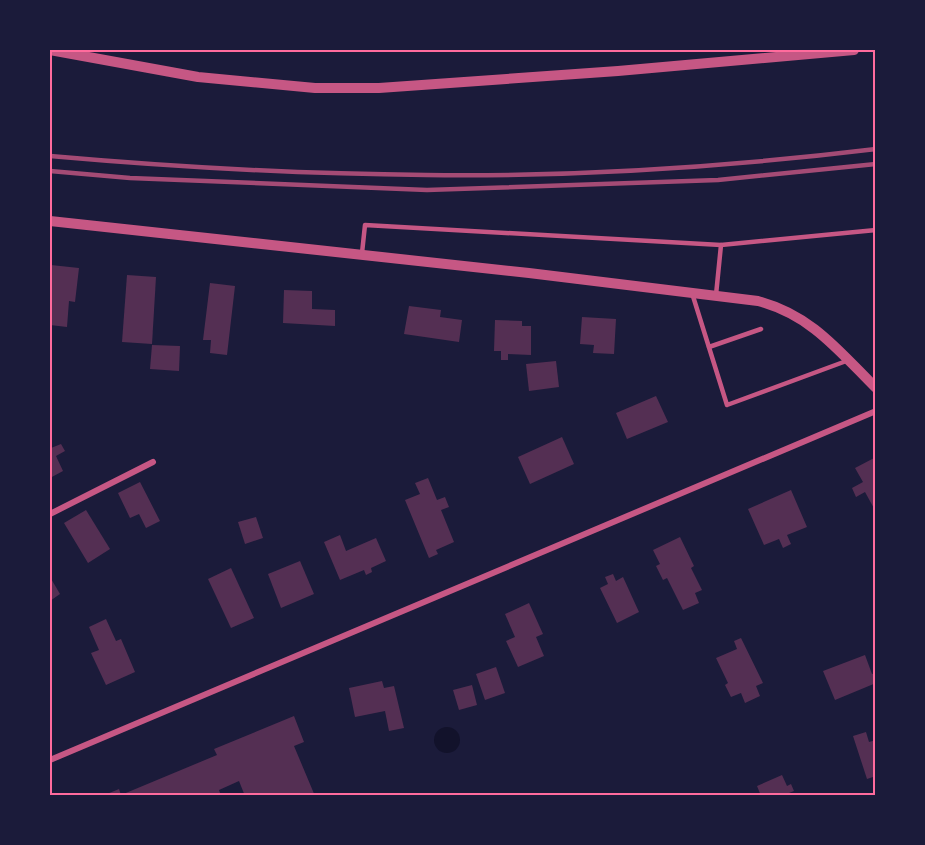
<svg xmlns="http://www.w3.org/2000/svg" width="925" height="845" font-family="'Fira Sans',sans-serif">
<rect width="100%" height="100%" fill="#1b1b3a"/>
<!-- water -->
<circle fill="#12122b" cx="447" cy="740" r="13"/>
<!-- building -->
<g fill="#542f53">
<path d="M 51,265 L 79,268 L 75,302 L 69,301 L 67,327 L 50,325 Z"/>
<path d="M 127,275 L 156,277 L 152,344 L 122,342 Z"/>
<path d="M 210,283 L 235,286 L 227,355 L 210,353 L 211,340 L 203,340 Z"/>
<path d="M 284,290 L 312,291 L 312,309 L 335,310 L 335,326 L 283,323 Z"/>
<path d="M 409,306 L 441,310 L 440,317 L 462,320 L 459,342 L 404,334 Z"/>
<path d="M 582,317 L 616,319 L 614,354 L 593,353 L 594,345 L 580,344 Z"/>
<path d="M 495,320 L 522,321 L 522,326 L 531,326 L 531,355 L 508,354 L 508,360 L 501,360 L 501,351 L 494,351 Z"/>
<path d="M 152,345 L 180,346 L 179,371 L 150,369 Z"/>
<path d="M 556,361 L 559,387 L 529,391 L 526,364 Z"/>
<path d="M 656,396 L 668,422 L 627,439 L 616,413 Z"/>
<path d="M 562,437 L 574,464 L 530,484 L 518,457 Z"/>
<path d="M 50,444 L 51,448 L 61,444 L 65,451 L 56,456 L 63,471 L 50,478 Z"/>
<path d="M 876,457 L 876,512 L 865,492 L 856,497 L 852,488 L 863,482 L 855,468 Z"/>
<path d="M 428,478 L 437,500 L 445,497 L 449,507 L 441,510 L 454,542 L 436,550 L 438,554 L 429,558 L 405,500 L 420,494 L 415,483 Z"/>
<path d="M 140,482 L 160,521 L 146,528 L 139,514 L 130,518 L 118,493 Z"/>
<path d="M 791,490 L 807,527 L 787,535 L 791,544 L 783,548 L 779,539 L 764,545 L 748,509 Z"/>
<path d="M 86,510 L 110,549 L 88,563 L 64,523 Z"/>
<path d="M 256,517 L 263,538 L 245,544 L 238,522 Z"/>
<path d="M 340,535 L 346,551 L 376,538 L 386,561 L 371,568 L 372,572 L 366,575 L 364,570 L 340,580 L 324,542 Z"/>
<path d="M 680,537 L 694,566 L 691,568 L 702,590 L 695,593 L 699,603 L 683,610 L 667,578 L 663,580 L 656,566 L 660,564 L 653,550 Z"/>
<path d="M 300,561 L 314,594 L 281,608 L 268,574 Z"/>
<path d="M 231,568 L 254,618 L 231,628 L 208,579 Z"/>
<path d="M 613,574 L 616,581 L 623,577 L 639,612 L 617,623 L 600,588 L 608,584 L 605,577 Z"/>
<path d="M 50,577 L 60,594 L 50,601 Z"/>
<path d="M 529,603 L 543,634 L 536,637 L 544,656 L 518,667 L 506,641 L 515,637 L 505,614 Z"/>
<path d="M 106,619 L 116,641 L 121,639 L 135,672 L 106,685 L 91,653 L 99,650 L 89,627 Z"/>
<path d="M 741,638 L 763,683 L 756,686 L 760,696 L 745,703 L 741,693 L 731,697 L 725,685 L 728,683 L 716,658 L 737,649 L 734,641 Z"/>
<path d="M 865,655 L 872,674 L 876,673 L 876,683 L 835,700 L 823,671 Z"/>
<path d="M 496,667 L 505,693 L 485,700 L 476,674 Z"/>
<path d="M 382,681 L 384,688 L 394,686 L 404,728 L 389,731 L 385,711 L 355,717 L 349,688 Z"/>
<path d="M 472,685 L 477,705 L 459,710 L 453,690 Z"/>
<path d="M 294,716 L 304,742 L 294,746 L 315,796 L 245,796 L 239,781 L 219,790 L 221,796 L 102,796 L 119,789 L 121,795 L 217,755 L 214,749 Z"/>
<path d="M 866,732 L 869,742 L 876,740 L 876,776 L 867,779 L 853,736 Z"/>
<path d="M 782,775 L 787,786 L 791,784 L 794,791 L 789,793 L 790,796 L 761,796 L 757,786 Z"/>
</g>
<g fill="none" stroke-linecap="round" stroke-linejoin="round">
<!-- service -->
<g stroke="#c65784" stroke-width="4.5">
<path d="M 362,253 L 365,225 L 721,245 L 876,230"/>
<path d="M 692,293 L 727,405 L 849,360"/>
<path d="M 716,295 L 721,245"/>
<path d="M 709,347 L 761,329"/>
</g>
<!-- minor -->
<g stroke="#c65784" stroke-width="6">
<path d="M 50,514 L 153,462"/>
<path d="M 50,760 L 876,411"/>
</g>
<!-- tertiary -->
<g stroke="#c65784" stroke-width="10">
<path d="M 50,50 L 198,77 L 315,88 L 379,88 L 618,71 L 854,50"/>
<path d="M 50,221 L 529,273 L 758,301 C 811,315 838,350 876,388"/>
</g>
<!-- rail -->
<g stroke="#a44b75" stroke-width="4.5">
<path d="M 50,156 C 174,167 301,174 426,175 C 576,177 727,167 876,149"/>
<path d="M 50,171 L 130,178 L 427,190 L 718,180 L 876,164"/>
</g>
</g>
<!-- border -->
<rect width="925" height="845" fill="none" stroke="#1b1b3a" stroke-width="102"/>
<rect x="51" y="51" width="823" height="743" fill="none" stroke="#ff6b9d" stroke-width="2"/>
</svg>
